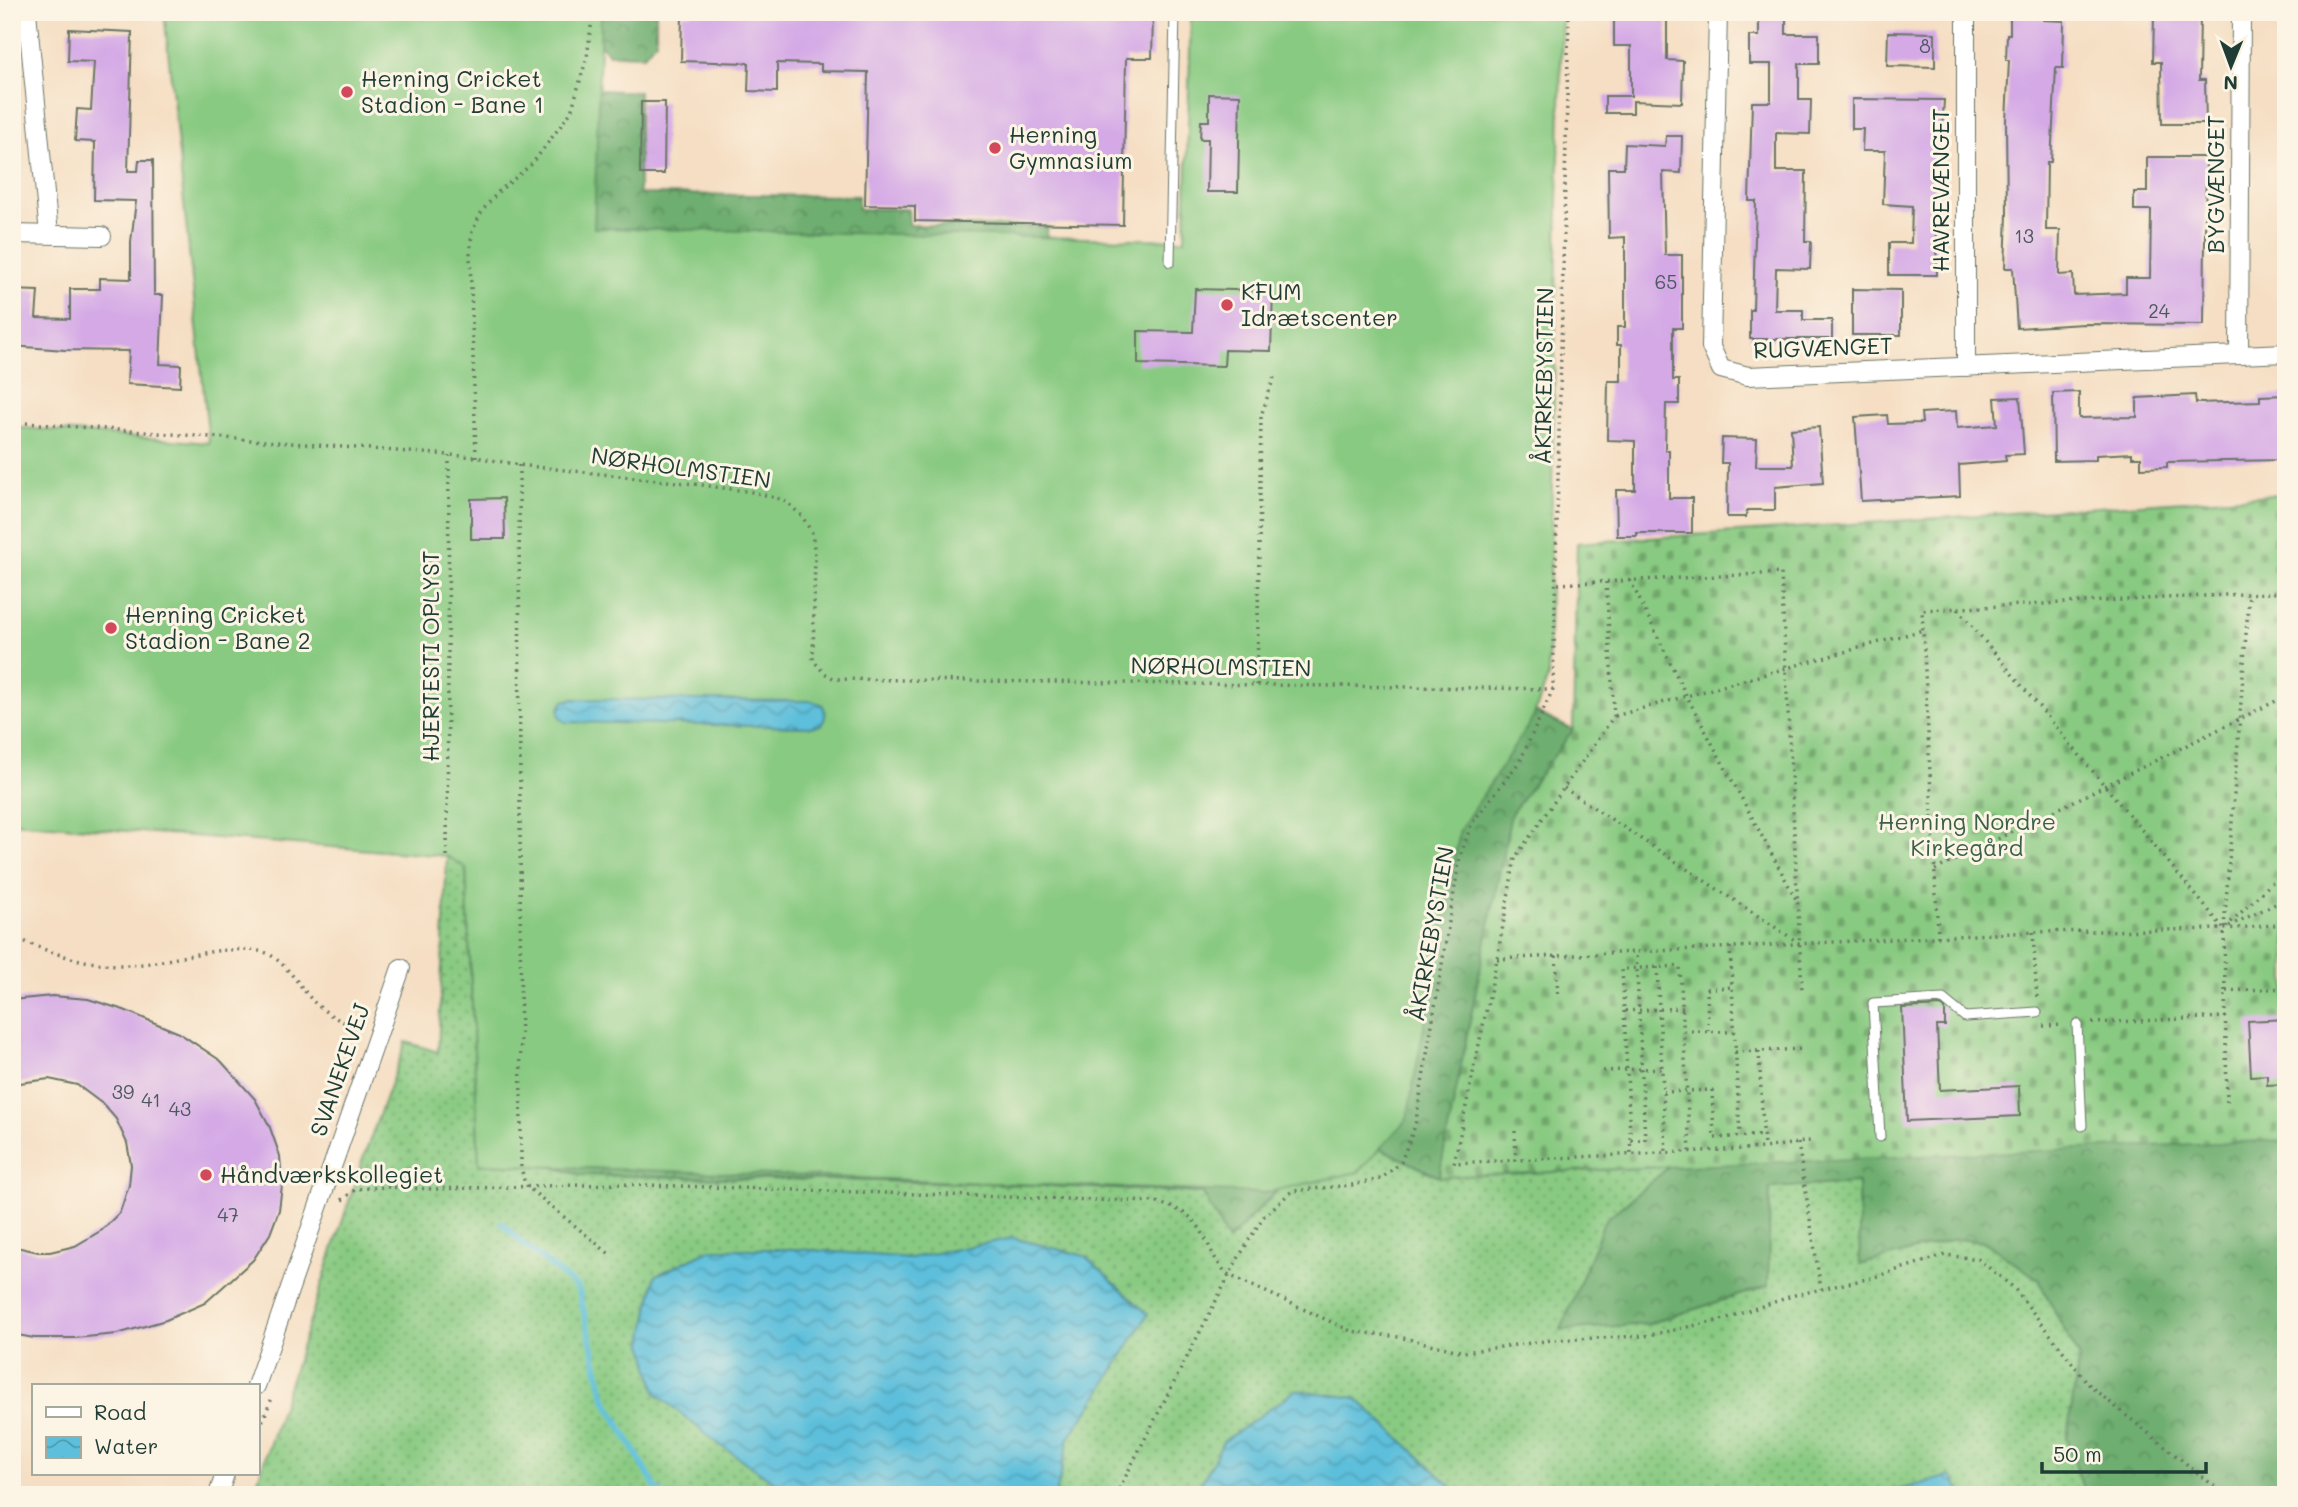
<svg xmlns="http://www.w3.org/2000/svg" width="2298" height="1507" font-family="Mali,sans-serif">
<defs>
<pattern id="grass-dots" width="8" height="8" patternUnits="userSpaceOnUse" patternTransform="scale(1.75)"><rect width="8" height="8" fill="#89ca82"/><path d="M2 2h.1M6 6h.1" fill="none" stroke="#6fa56b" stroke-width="1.8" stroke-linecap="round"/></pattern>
<pattern id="forest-crowns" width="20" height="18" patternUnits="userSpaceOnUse" patternTransform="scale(1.75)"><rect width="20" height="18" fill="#6eae70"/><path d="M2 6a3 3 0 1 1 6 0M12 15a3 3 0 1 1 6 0" fill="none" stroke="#5a8f5d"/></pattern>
<pattern id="cemetery-stones" width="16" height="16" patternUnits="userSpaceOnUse" patternTransform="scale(1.75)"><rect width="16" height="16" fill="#89ca82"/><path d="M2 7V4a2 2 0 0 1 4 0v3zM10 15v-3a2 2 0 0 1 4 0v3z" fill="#6fa56b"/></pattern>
<pattern id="water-waves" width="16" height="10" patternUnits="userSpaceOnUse" patternTransform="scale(1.75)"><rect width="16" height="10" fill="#5dbfdb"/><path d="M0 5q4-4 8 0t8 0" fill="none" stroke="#4c9cb2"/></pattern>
</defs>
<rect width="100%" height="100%" fill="#fcf5e5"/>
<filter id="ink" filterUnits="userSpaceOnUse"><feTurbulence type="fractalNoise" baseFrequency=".0143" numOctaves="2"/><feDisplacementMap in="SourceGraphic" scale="14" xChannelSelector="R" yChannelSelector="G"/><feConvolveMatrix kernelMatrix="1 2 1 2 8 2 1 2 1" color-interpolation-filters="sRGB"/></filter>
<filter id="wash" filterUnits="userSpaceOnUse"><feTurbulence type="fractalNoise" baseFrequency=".00686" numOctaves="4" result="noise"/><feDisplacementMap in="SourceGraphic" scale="28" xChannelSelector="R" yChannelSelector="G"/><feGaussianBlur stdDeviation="1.57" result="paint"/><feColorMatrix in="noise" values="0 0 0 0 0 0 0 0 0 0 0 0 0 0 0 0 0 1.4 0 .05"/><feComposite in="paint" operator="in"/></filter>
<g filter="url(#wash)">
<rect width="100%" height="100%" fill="#f5dec3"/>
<!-- grass -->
<path fill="url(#grass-dots)" stroke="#54845b" stroke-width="2" d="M 447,856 L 466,868 L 479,1164 L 554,1167 L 581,1175 L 984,1183 L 1203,1193 L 1284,1183 L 1380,1147 L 1439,1177 L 2286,1140 L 2286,1495 L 253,1495 L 361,1164 L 406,1042 L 438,1052 Z"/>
<!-- forest -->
<g fill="url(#forest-crowns)" stroke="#467652" stroke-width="2">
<path d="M 597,12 L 656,12 L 656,41 L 644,55 L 609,54 L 596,40 Z"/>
<path d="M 599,90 L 639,92 L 639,194 L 858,196 L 858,209 L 908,209 L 909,225 L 1048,227 L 1046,238 L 594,228 L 594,96 Z"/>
<path d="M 1514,702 L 1573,730 L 1511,814 L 1439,1177 L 1380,1148 L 1358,1172 L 1284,1183 L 1228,1241 L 1203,1193 L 984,1183 L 581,1175 L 554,1167 L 559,1125 L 1395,732 Z"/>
<path d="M 2286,1134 L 2286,1495 L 2085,1495 L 2067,1438 L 2079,1358 L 2038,1279 L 1985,1242 L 1955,1239 L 1860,1265 L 1858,1183 L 1770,1188 L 1768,1286 L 1648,1324 L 1561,1330 L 1605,1220 L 1669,1167 Z"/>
</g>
<!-- cemetery -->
<path fill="url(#cemetery-stones)" stroke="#54845b" stroke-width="2" d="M 2286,494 L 2286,1140 L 1439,1177 L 1511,814 L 1573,730 L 1577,543 Z"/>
<!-- garden -->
<path fill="#89ca82" stroke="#54845b" stroke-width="2" d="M 164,12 L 601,12 L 594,228 L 1185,240 L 1191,12 L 1562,12 L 1548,677 L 1533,718 L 1460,830 L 1407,1119 L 1358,1172 L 1263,1193 L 479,1164 L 466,868 L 447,856 L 12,822 L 12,427 L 209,443 Z"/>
<!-- water -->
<g fill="url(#water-waves)" stroke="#3e7e88" stroke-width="2">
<path d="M 573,699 L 810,701 L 822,704 C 826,712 827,717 821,725 L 809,727 L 565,722 L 560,717 L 559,709 L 564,701 Z"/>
<path d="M 1013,1238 L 1085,1256 L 1148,1314 L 1101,1391 L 1069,1438 L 1056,1495 L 793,1495 L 713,1440 L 656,1393 L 643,1342 L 655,1276 L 711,1249 L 799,1249 L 910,1258 Z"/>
<path d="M 1296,1390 L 1356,1398 L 1461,1495 L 1195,1495 L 1223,1442 Z"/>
<path d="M 1951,1476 L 1963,1495 L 1888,1495 L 1891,1492 Z"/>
</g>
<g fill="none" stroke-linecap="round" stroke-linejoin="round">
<!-- stream -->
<path stroke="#5dbfdb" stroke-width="6" d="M 502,1223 L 521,1242 L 578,1288 L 605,1399 L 657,1490 L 664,1495"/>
</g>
<g id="blocks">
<!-- building -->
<g fill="#d4a9e6">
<path d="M 691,12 L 1153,12 L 1152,58 L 1126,58 L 1123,225 L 915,221 L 915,206 L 865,205 L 868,72 L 821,71 L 821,64 L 777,63 L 777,92 L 748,91 L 749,63 L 681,61 L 682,14 L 691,14 Z"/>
<path d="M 1614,12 L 1667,12 L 1667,60 L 1683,61 L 1682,103 L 1633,101 L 1633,113 L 1605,113 L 1605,96 L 1631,96 L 1631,46 L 1614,46 Z"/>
<path d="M 1759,12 L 1786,12 L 1786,34 L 1819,34 L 1819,64 L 1799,64 L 1799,100 L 1811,100 L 1810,134 L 1776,133 L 1776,171 L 1806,171 L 1805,241 L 1811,241 L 1810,269 L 1776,268 L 1775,310 L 1803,310 L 1803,320 L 1832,320 L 1832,339 L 1750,339 L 1750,310 L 1753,310 L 1756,201 L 1749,201 L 1752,102 L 1771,102 L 1771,64 L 1749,64 L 1749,36 L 1759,36 Z"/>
<path d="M 2010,12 L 2043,12 L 2043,20 L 2064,21 L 2063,68 L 2056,68 L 2051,162 L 2047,162 L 2046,230 L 2060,230 L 2059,275 L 2073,274 L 2074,295 L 2126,293 L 2126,278 L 2150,278 L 2151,210 L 2134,210 L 2134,192 L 2147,192 L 2147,157 L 2206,157 L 2204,325 L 2084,324 L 2017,328 L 2013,268 L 2005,268 L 2007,214 L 2006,121 L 2009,60 L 2006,60 L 2007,34 L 2010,34 Z"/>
<path d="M 2158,12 L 2200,12 L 2199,80 L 2205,80 L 2206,124 L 2162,124 L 2161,62 L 2153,62 L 2154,14 Z"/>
<path d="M 69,29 L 132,32 L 128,171 L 138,171 L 139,160 L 153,160 L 154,295 L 163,295 L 160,364 L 181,365 L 180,387 L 127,384 L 129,351 L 65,350 L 12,346 L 12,290 L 38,291 L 36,318 L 70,319 L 70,289 L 100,289 L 100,278 L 131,279 L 131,242 L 136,201 L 94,200 L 95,142 L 75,141 L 77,109 L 91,110 L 94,62 L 68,61 Z"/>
<path d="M 1888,32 L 1935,33 L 1935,67 L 1887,66 Z"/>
<path d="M 1209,94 L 1240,95 L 1238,192 L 1207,192 L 1208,139 L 1200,139 L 1201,121 L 1209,121 Z"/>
<path d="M 1852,99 L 1944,100 L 1940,165 L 1937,165 L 1935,211 L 1937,275 L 1889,275 L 1889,243 L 1911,243 L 1912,206 L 1883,204 L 1885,151 L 1862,151 L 1863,129 L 1852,129 Z"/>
<path d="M 641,102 L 665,102 L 664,174 L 640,174 Z"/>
<path d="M 1666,136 L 1682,136 L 1681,173 L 1663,172 L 1665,255 L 1682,255 L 1682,328 L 1673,328 L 1673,380 L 1679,380 L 1679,404 L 1666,404 L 1665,450 L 1669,450 L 1669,498 L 1692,498 L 1692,533 L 1637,533 L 1637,536 L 1617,536 L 1616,490 L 1635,490 L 1635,441 L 1607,440 L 1608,381 L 1621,381 L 1621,345 L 1617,345 L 1617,327 L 1625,327 L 1625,237 L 1609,238 L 1608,168 L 1624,168 L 1625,144 L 1665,146 Z"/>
<path d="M 1195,289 L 1273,291 L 1271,351 L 1225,350 L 1224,366 L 1138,364 L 1138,331 L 1193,332 Z"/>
<path d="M 1852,289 L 1901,290 L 1901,335 L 1852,335 Z"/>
<path d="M 2079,392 L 2079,418 L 2137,417 L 2137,398 L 2195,395 L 2196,403 L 2260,401 L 2260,396 L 2286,395 L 2286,460 L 2167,462 L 2167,467 L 2141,468 L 2141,457 L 2132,457 L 2132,453 L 2096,455 L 2096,460 L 2054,461 L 2053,393 Z"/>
<path d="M 2020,397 L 2024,454 L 2005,455 L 2006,461 L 1959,465 L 1960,496 L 1861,501 L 1855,417 L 1887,415 L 1888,424 L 1922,423 L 1921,413 L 1956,411 L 1957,428 L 1997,425 L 1995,398 Z"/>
<path d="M 1819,427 L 1823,483 L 1775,487 L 1775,510 L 1747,510 L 1746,517 L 1727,517 L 1728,463 L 1721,463 L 1722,438 L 1757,439 L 1756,466 L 1793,466 L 1791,429 Z"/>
<path d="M 504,498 L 505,539 L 471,539 L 471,499 Z"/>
<path d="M 52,996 L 88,999 L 124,1010 L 179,1033 L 221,1061 L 255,1099 L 269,1125 L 280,1156 L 282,1185 L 279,1210 L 270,1234 L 253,1260 L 205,1303 L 166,1320 L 117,1334 L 75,1338 L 34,1338 L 12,1334 L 12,1246 L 38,1252 L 50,1252 L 75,1246 L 102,1230 L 120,1212 L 129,1185 L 131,1165 L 127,1143 L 116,1119 L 104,1105 L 77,1085 L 49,1079 L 12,1084 L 12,1000 Z"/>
<path d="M 1941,1006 L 1945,1009 L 1945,1026 L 1937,1026 L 1940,1090 L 2019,1086 L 2020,1116 L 1907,1121 L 1902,1008 Z"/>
<path d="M 2286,1019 L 2286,1084 L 2267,1085 L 2267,1075 L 2251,1076 L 2248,1021 Z"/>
</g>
</g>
</g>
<g filter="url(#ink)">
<use href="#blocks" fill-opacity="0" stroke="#6a7566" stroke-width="2"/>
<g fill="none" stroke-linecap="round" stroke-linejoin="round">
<defs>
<g id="service">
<path d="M 1170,262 L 1175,12"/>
<path d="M 2077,1024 L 2082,1126"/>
<path d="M 1880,1137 L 1873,1003 L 1943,999 L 1965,1017 L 2037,1012"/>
</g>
<g id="minor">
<path d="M 27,12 L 49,234"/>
<path d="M 1718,12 L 1711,347 L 1721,369 L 1748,376 L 2286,353"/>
<path d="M 1966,12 L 1966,367"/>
<path d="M 12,234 L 102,236"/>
<path d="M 2239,355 L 2241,12"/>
<path d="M 256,1386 L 401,968"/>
<path d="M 218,1495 L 225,1474"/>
</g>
</defs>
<!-- service casing -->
<use href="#service" stroke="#6a7566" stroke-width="11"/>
<!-- minor casing -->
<use href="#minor" stroke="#6a7566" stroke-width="20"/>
<!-- path -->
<g stroke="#6a7566" stroke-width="3.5" stroke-dasharray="2 5" stroke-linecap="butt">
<path d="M 12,422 L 476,457 L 519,465 L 694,484 L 753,492 L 784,500 L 802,516 L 812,533 L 815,555 L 813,660 L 824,673 L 835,679 L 1553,689"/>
<path d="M 476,457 L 470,254 L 472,232 L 482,211 L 498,192 L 532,164 L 571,112 L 587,57 L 593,12"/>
<path d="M 519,465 L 521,1166 L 525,1185 L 612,1256"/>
<path d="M 1630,580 L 1686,695 L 1797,901"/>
<path d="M 1606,582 L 1614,716 L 1515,858 L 1497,959 L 1454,1163 L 1764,1148 L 1810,1141"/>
<path d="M 1558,584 L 1781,573 L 1802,990"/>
<path d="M 1958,609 L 2224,929"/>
<path d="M 1257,685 L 1261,416 L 1275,374"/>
<path d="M 1615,716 L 1923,630"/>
<path d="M 1564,788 L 1799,943"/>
<path d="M 447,856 L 449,456"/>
<path d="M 1935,870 L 2286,696"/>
<path d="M 2229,926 L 2286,899"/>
<path d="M 2226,927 L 2286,869"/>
<path d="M 2033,932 L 2037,999"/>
<path d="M 12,936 C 54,955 96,969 142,964 C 182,959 219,945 259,951 C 280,953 300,987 313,1001 C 326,1014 343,1023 359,1028"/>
<path d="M 1938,937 L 1922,610 L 2286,592"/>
<path d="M 1730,947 L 1740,1136"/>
<path d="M 1556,956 L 1558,998"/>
<path d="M 1497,959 L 2033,932 L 2224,929 L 2286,924"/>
<path d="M 1657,967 L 1666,1153"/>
<path d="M 2225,991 L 2224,929 L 2249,594"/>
<path d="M 1683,1008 L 1624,1011 L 1622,969 L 1680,966 L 1690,1152"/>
<path d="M 1624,1011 L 1631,1155"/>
<path d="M 2092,1023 L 2226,1017"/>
<path d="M 2043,1026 L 2063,1025"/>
<path d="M 1684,1031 L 1734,1032"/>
<path d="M 1708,1031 L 1707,989 L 1732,987"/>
<path d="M 1759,1051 L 1764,1148"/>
<path d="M 1735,1052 L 1805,1049"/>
<path d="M 1603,1071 L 1662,1068"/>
<path d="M 1663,1092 L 1712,1090 L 1714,1138 L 1764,1135"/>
<path d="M 2227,1102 L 2225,991 L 2286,988"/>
<path d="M 1515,1131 L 1516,1160"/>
<path d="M 1631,1140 L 1645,1140 L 1636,952"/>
<path d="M 1798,1143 L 1821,1289"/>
<path d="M 342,1200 L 356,1189 L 387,1187 L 435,1189 L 618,1184 L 1156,1202 C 1171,1207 1186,1211 1196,1223 C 1209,1240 1212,1261 1229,1275 L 1351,1331 L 1399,1337 L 1464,1352 L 1552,1340 L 1645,1336 L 1721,1320 L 1795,1295 L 1871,1278 L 1945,1255 L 1978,1259 L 2014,1288 L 2091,1387 L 2225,1495"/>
<path d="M 257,1434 L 272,1398"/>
<path d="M 1116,1495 L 1236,1262 L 1263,1217 L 1292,1191 L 1352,1185 L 1381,1179 L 1401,1162 L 1415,1126 L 1460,856 L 1472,823 L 1520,761 L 1553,689 L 1569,12"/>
</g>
<!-- service -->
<use href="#service" stroke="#fff" stroke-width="9"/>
<!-- minor -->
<use href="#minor" stroke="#fff" stroke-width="18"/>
</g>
</g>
<!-- markers -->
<g fill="#d1495b" stroke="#fcf5e5" stroke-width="2.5">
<circle cx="347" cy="92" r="7"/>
<circle cx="995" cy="148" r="7"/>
<circle cx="1227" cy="305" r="7"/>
<circle cx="111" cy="628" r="7"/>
<circle cx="206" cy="1175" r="7"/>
</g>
<g text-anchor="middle" stroke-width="6" stroke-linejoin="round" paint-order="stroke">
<!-- number labels -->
<g font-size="19" fill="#4c5860">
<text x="1925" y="53">8</text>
<text x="2024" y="243">13</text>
<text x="1666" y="289">65</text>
<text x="2159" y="318">24</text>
<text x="123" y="1099">39</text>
<text x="151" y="1107">41</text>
<text x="180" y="1116">43</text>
<text x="228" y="1222">47</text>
</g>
<!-- poi labels -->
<g font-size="23" fill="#1f3d34" stroke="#fcf5e5" text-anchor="start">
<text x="361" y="87">Herning Cricket<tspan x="361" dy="26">Stadion - Bane 1</tspan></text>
<text x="1009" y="143">Herning<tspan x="1009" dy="26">Gymnasium</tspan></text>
<text x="1241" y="300">KFUM<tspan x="1241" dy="26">Idrætscenter</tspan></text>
<text x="125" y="623">Herning Cricket<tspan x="125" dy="26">Stadion - Bane 2</tspan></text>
<text x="220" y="1183">Håndværkskollegiet</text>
</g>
<!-- street labels -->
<g font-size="23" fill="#1f3d34" stroke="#fcf5e5">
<text transform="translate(2216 184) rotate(-90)" y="8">BYGVÆNGET</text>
<text transform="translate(1941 190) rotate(-90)" y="8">HAVREVÆNGET</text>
<text transform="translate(1823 348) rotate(-2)" y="8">RUGVÆNGET</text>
<text transform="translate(1544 376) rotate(-89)" y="8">ÅKIRKEBYSTIEN</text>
<text transform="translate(681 468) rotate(8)" y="8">NØRHOLMSTIEN</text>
<text transform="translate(431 656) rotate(-90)" y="8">HJERTESTI OPLYST</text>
<text transform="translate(1221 667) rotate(1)" y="8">NØRHOLMSTIEN</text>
<text transform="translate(1431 934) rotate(-80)" y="8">ÅKIRKEBYSTIEN</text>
<text transform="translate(340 1070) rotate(-71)" y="8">SVANEKEVEJ</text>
</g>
<!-- park labels -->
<g font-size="23" fill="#3a6048" stroke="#fcf5e5">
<text x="1967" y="830">Herning Nordre<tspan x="1967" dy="26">Kirkegård</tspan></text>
</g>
</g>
<!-- margin -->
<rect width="2298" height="1507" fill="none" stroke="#fcf5e5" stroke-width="42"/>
<!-- legend -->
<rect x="32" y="1384" width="228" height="91" fill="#fcf5e5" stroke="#a4ab9e" stroke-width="2"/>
<rect x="46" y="1407" width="35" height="10" fill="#ffffff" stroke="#a4ab9e" stroke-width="2"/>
<text x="94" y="1420" font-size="21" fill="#1f3d34">Road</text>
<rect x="46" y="1437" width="35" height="21" fill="url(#water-waves)" stroke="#a4ab9e" stroke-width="2"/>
<text x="94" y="1454" font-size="21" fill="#1f3d34">Water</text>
<!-- north arrow -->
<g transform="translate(2231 66) rotate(181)" stroke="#fcf5e5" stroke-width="5" paint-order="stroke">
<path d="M0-5L12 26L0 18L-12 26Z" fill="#1f3d34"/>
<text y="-10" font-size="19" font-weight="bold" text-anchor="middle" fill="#1f3d34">N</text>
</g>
<!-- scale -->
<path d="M2042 1462v10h164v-10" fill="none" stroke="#1f3d34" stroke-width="3.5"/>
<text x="2053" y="1462" font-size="21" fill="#1f3d34" stroke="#fcf5e5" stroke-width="5" paint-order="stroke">50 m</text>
</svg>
